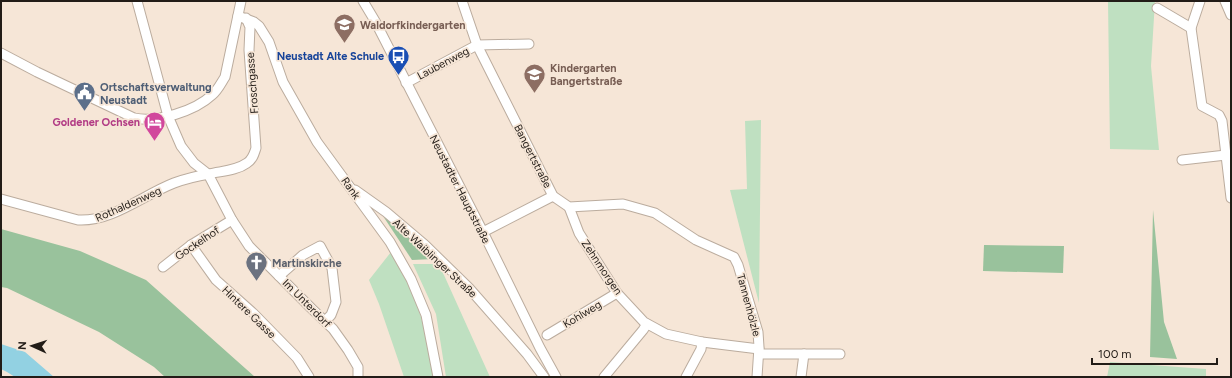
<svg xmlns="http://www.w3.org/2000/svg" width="1232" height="378" font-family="Figtree,sans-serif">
<rect width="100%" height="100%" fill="#f6e6d7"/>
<!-- green -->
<g fill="#bfe0c1">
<path d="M 1108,1 L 1155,1 L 1151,66 L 1159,150 L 1110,149 Z"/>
<path d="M 761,120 L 759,303 L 730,190 L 747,189 L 745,121 Z"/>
<path d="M 391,252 L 409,283 L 421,317 L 435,377 L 404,377 L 379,304 L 369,280 Z"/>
<path d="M 413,264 L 439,264 L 490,377 L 446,377 L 436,314 Z"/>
<path d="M 1110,362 L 1206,369 L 1206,377 L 1107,377 Z"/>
</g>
<!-- forest -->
<g fill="#99c29c">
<path d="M 1153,210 L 1164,322 L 1177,359 L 1150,357 Z"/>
<path d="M 383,216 L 434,259 L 412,260 Z"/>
<path d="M 1,229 L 80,251 L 146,280 L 255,377 L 165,377 L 154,367 L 99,332 L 7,288 L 1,287 Z"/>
<path d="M 984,245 L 1064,246 L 1063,273 L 983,271 Z"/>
</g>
<!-- water -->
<path fill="#92d1e2" d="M 1,344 L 25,352 L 54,377 L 15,377 L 7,372 L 1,369 Z"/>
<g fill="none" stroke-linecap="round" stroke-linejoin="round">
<defs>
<g id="minor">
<path d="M 137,1 L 168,116 L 181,146 L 194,163 L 208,174 L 232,220 L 249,246 L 311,308 L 333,329 L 348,350 L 358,367 L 358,377"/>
<path d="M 363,1 L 375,21 L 483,232 L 540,348 L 556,377"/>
<path d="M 462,1 L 477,45 L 553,196 L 569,207 L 623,204 L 655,213 L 696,240 L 734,257 L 738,265 L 758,332 L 759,347 L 757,377"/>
<path d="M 1200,1 L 1191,28 L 1202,106 L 1219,115 L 1222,121 L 1231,198"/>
<path d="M 1225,1 L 1231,15"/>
<path d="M 1157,8 L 1191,28"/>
<path d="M 238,16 L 254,22 L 259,26 L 269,42 L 283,82 L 317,142 L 390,242 L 411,279 L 426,315 L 438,377"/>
<path d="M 1,53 L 37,72 L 134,118 C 157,123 195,111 212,95 C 218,90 221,83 225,77 L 241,1"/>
<path d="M 406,83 L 477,45 L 529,44"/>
<path d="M 1182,160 L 1226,155"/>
<path d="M 355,190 L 386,212 L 425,245 L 469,288 L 527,354 L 544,377"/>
<path d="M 1,199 L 78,220 C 112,222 143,195 174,183 C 185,179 197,176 209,174 C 221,171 236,171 247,163 C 253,159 254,154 256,148 L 249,50 L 250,27 L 246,18"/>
<path d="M 569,207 L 579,233 L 617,293 L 644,322 L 666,334 L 702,342 L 759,349"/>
<path d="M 483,232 L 553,196"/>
<path d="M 191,245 L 216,280 L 253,313 L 297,358 L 309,377"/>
<path d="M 163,267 L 191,245 L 232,220"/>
<path d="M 279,276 L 303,255 L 320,246 L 332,268 L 336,302 L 331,315 L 325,321"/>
<path d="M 547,335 L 617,293"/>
<path d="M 759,354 L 840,354"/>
<path d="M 604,377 L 643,330 L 647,324"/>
<path d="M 686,377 L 701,349 L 702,342"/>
<path d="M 801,377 L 804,354"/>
</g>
</defs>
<!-- minor casing -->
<use href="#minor" stroke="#bbac9e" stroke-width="11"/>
<!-- minor -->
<use href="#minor" stroke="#fff" stroke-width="9"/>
</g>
<!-- icons -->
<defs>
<symbol id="school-pin" viewBox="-11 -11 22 30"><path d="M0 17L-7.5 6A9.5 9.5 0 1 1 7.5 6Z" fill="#8d6e63" stroke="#f6e6d7"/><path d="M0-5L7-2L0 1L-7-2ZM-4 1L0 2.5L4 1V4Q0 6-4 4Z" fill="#fff"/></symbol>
<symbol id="bus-pin" viewBox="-11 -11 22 30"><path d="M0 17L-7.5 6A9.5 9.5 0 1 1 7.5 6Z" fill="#1a4fb4" stroke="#f6e6d7"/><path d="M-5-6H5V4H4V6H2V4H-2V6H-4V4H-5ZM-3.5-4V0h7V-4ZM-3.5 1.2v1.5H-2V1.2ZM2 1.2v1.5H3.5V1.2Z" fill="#fff"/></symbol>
<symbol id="civic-pin" viewBox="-11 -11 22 30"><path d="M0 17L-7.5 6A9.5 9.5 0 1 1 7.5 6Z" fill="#5c6f8a" stroke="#f6e6d7"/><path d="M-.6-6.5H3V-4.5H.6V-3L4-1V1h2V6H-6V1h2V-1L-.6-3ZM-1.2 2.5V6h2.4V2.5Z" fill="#fff"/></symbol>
<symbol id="hotel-pin" viewBox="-11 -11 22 30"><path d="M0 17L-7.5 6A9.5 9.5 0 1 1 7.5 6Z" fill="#d1479c" stroke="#f6e6d7"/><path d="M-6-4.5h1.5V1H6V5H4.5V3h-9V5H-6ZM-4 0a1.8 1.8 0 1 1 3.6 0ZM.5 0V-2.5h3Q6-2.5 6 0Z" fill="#fff"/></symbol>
<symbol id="church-pin" viewBox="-11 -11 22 30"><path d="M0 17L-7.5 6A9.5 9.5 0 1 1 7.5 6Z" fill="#6b7280" stroke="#f6e6d7"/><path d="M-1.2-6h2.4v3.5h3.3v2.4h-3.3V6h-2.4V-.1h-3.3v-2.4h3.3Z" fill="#fff"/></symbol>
</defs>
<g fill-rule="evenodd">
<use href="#school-pin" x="332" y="12" width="25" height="34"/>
<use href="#bus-pin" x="386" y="44" width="25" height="34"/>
<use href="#school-pin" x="522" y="62" width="25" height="34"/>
<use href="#civic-pin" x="72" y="80" width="25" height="34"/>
<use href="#hotel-pin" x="142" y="110" width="25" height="34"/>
<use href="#church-pin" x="244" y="250" width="25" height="34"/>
</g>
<g text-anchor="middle" stroke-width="3.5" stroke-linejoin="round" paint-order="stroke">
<!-- education labels -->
<g font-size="11" font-weight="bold" fill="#785e54" stroke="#f6e6d7" text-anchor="start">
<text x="360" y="29">Waldorfkindergarten</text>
<text x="550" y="72">Kindergarten<tspan x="550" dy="13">Bangertstraße</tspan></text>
</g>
<!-- transit labels -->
<g font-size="11" font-weight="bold" fill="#164399" stroke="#f6e6d7" text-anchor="end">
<text x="384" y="60">Neustadt Alte Schule</text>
</g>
<!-- street labels -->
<g font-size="11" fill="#221c17" stroke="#f6e6d7">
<text transform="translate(443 63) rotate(-28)" y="4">Laubenweg</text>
<text transform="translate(252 83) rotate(-94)" y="4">Froschgasse</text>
<text transform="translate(533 156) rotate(63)" y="4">Bangertstraße</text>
<text transform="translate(351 188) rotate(55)" y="4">Rank</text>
<text transform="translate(460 189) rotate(63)" y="4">Neustadter Hauptstraße</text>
<text transform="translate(128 204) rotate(-24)" y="4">Rothaldenweg</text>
<text transform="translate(197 243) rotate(-34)" y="4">Gockelhof</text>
<text transform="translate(435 258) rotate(43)" y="4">Alte Waiblinger Straße</text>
<text transform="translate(602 267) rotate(56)" y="4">Zehnmorgen</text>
<text transform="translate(307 303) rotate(45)" y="4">Im Unterdorf</text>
<text transform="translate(749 305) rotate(75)" y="4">Tannenhölzle</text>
<text transform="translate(249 312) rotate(44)" y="4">Hintere Gasse</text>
<text transform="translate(582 314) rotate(-31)" y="4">Kohlweg</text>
</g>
<!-- service labels -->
<g font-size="11" font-weight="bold" fill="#4e5e75" stroke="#f6e6d7" text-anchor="start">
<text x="100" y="91">Ortschaftsverwaltung<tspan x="100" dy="13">Neustadt</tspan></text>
</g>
<!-- hotel labels -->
<g font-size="11" font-weight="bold" fill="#b23c85" stroke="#f6e6d7" text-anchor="end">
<text x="140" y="126">Goldener Ochsen</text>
</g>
<!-- worship labels -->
<g font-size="11" font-weight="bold" fill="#5b616d" stroke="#f6e6d7" text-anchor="start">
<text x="272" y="267">Martinskirche</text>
</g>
</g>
<!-- border -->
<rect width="1232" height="378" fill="none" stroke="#221c17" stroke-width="4"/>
<!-- north arrow -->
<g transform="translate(32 346) rotate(273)" stroke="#f6e6d7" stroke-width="3" paint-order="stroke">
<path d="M0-3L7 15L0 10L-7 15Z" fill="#221c17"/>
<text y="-6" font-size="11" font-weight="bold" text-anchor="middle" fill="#221c17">N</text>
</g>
<!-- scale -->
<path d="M1092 358v6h125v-6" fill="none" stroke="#221c17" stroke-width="2"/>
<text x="1098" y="358" font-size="12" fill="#221c17" stroke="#f6e6d7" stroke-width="3" paint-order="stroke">100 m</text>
</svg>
